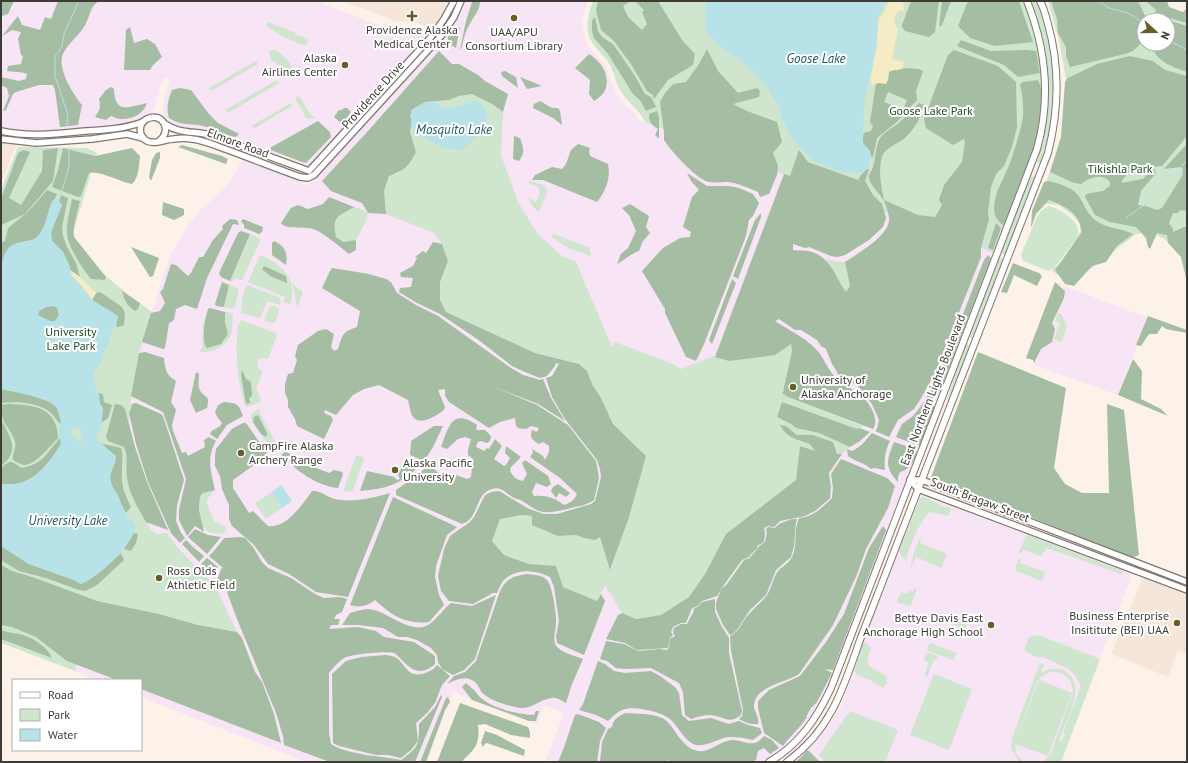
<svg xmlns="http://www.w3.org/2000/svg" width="1188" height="763" font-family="'PT Sans',sans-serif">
<rect width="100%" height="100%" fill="#fdf2ea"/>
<!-- built -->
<g fill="#f6e6d9">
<path d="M 343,1 L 448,1 L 444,12 L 432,28 L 413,22 L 395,21 Z"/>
<path d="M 1,142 L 16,145 L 1,184 Z"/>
<path d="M 1144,578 L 1187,594 L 1187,654 L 1178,651 L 1168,677 L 1111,654 L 1142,579 Z"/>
</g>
<!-- education -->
<g fill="#f7e4f4">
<path d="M 1,1 L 316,1 L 389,29 L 416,33 L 422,35 L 435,46 L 456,20 L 464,6 L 465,1 L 588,1 L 583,15 L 582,24 L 585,40 L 591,50 L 605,65 L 616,93 L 625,105 L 635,113 L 639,121 L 653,124 L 994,253 L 902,492 L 890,519 L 886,536 L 829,686 L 817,709 L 802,731 L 816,741 L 837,714 L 843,702 L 876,607 L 921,495 L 1130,573 L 1131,578 L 1060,762 L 820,762 L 814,757 L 811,762 L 545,762 L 564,713 L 544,705 L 537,724 L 453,692 L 426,762 L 306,762 L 141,697 L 141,680 L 97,680 L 75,671 L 91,597 L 129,449 L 129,413 L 138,357 L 163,277 L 171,254 L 189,224 L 201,209 L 223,190 L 232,178 L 242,160 L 246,160 L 291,176 L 307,186 L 315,179 L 305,168 L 231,140 L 181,129 L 170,124 L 163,114 L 164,98 L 170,80 L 164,77 L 160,87 L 154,109 L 149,114 L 135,122 L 113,127 L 45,132 L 22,131 L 1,129 L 1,22 L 4,14 L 1,11 Z"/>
<path d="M 1064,286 L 1148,318 L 1118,395 L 1034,365 Z"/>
</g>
<!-- green -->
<g fill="#cfe5ce" fill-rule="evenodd">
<path d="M 593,1 L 1025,1 L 1038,40 L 1043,82 L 1039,134 L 994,253 L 645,122 C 640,111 631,105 624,96 C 616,86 615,75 610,65 C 605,57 599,52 594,45 C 583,31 588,16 593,1 Z"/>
<path d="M 1031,1 L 1037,1 C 1056,43 1060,104 1045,148 C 1043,153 1042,161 1038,164 L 1037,162 L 1044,138 L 1048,84 L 1047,61 L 1043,41 Z"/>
<path d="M 1048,1 L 1163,1 L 1167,10 L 1187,16 L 1187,282 L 1183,254 L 1163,238 L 1149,232 L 1136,234 L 1072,283 L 1052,271 L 1053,269 L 1048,271 L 1023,261 L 1021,255 L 1036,219 L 1041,211 L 1048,206 C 1058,208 1081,220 1078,234 C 1076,241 1059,262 1054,268 L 1063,261 L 1080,232 L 1080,224 L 1071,214 L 1059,205 L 1039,203 L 1062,137 L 1066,79 L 1059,40 ZM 1144,20 L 1168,20 L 1168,44 L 1144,44 Z"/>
<path d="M 268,22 L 296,33 L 296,35 L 308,39 L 306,46 C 291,41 278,35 266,25 Z"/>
<path d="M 428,45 L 406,68 L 404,73 L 317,168 L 317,167 Z"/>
<path d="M 275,49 L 286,58 L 294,70 L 289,74 L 285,69 L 271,60 L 269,52 Z"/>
<path d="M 256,61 L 258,64 L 211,91 L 209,88 Z"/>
<path d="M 277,80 L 279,83 L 228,113 L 225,110 Z"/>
<path d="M 472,94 L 492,104 L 503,112 L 501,155 L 518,202 L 537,233 L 562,256 L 576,262 L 612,347 L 615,342 L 673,364 L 681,369 L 714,356 L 729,361 L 791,344 L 792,351 L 783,393 L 782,393 L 788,397 L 863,426 L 857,429 L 782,402 L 777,417 L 791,424 L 796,428 L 819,433 L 850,447 L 842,454 L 837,454 L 833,442 L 813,435 L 797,435 L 792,430 L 797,440 L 810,444 L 816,452 L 800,446 L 796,480 L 726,534 L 705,574 L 689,597 L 661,615 L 636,619 L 622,613 L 605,585 L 597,601 L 563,587 L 545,565 L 529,564 L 504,555 L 492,541 L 499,519 L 522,515 L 533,516 L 558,536 L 576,535 L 584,538 L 600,537 L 611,570 L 646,456 L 613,424 L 600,396 L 593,386 L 587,371 L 579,364 L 535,353 L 446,312 L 439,300 L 440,282 L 448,261 L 442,244 L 434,233 L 386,214 L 384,191 L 389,176 L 400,172 L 416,152 L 410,132 L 412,120 L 420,104 L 425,102 L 448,100 L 459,96 Z"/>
<path d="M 297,96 L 300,97 L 308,111 L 315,118 L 307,119 L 296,100 Z"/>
<path d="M 291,103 L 292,106 L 255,128 L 251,126 Z"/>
<path d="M 18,147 L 87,148 L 97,153 L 73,233 C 85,265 125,292 152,312 L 138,357 L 129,413 L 129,449 L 150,529 L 157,534 L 167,533 L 179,549 L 215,586 L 237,632 L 198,625 L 159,614 L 105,603 L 91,599 L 75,671 L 1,643 L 1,190 Z"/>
<path d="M 1035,176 L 1033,182 L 1005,255 L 1000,253 L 1028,180 L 1031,177 Z"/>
<path d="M 530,181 L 546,186 L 545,189 L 548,190 L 539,212 L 533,207 L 527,196 L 535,202 C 539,198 541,192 538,187 L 528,183 Z"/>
<path d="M 354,207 L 361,209 L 368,213 L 367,219 L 356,240 L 343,242 L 336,237 C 332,215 336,217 354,207 Z"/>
<path d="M 250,234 L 261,239 L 242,280 L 235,279 L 232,282 L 230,281 Z"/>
<path d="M 554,234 L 590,248 L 591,256 L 568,248 L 552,237 L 552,235 Z"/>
<path d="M 261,255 C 281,264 299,280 290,304 L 283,302 L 285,297 L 248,282 L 259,257 Z"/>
<path d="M 998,257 L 1003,259 L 973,340 L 970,338 L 970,334 Z"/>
<path d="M 825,258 L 837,262 L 845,262 L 850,286 L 846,292 C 839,281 834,267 825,258 Z"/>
<path d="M 292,282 L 296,287 L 302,291 L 303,293 L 297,307 Z"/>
<path d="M 229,285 L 238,288 L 239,290 L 235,307 L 231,309 L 224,307 Z"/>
<path d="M 247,285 L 279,297 L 281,303 L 280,305 L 272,302 L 267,302 L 261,316 L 259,318 L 241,313 L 242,298 Z"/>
<path d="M 273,306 L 278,308 L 279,312 L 275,322 L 272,323 L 264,320 L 269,308 Z"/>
<path d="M 225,312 L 229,312 L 233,315 C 232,322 233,329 231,335 C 226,346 210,355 199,351 L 199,350 L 202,349 L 203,324 L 205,317 L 205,323 L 228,334 L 225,322 Z"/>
<path d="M 1058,313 L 1062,315 L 1067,327 L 1061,342 L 1054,339 L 1060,323 L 1055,321 Z"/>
<path d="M 241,320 L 276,333 L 277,335 L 268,359 L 262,358 L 258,360 L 257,363 L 259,369 L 263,371 L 256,389 L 261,399 L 260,402 L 247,407 L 245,406 C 237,377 235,355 238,324 L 240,324 Z"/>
<path d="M 966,342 L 970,347 L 949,401 L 947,400 Z"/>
<path d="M 260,409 L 261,410 L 259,412 L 279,448 L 283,447 L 277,453 L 273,451 L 252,422 L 251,415 L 253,412 Z"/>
<path d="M 358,455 L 364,458 L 364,459 L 353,490 L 352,492 L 344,491 L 343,491 L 356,456 Z"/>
<path d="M 215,490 C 212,493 208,497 207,501 C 206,504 213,518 215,522 L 226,527 L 226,530 L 223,534 C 218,533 211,534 207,531 C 198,524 200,506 200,496 L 203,493 Z"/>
<path d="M 272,492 L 282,508 L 266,519 L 255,503 Z"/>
<path d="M 925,497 L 944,507 L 951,508 L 949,516 L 929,512 C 917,527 911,542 906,560 L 901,556 L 899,551 L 920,498 Z"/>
<path d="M 1027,534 L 1123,571 L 1121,574 L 1047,548 L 1041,556 L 1023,550 L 1021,553 L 1019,552 Z"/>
<path d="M 920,538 L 921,538 L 920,543 L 947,554 L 941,568 L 916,557 L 910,570 L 914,552 Z"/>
<path d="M 1019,558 L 1021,559 L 1020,563 L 1045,572 L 1042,581 L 1016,571 L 1015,568 Z"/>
<path d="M 914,588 L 917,589 L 910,607 L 897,602 L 901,592 L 907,594 L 910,590 L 913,591 Z"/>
<path d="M 946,616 L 952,618 L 956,616 L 958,617 L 958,619 L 962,621 L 967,620 L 968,623 L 965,629 L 944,621 Z"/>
<path d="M 1038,635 L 1098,658 L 1099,662 L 1061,762 L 1043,762 L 1051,753 L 1073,692 C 1072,671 1049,664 1037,682 L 1015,743 L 1039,680 L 1072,693 L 1048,756 L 1015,744 L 1016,754 L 1024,762 L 1019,762 L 1013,751 L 1011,751 L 1012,738 L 1040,663 L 1044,665 L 1041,673 C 1048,669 1057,667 1065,671 C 1089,685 1064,722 1059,741 L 1062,741 L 1065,734 L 1063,733 L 1080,688 L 1080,684 L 1075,675 L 1067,668 L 1042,657 L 1039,658 L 1026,652 L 1026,651 L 1024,650 L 1029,637 Z"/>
<path d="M 863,642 L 870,646 L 871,648 C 863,671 871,665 886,676 L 887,683 L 883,688 L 872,681 L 857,675 L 854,670 Z"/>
<path d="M 930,643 L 957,653 L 953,660 L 929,651 L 927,649 Z"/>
<path d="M 926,652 L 938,656 L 932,664 L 927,677 L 924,676 L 929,663 L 924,660 Z"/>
<path d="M 934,674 L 972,689 L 949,750 L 910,735 Z"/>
<path d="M 850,711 L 898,730 L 885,762 L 825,762 L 819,755 Z"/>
</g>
<!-- forest -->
<g fill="#a4bda3" fill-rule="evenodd">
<path d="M 3,1 L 14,1 L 8,14 L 2,16 L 1,5 Z"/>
<path d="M 58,1 L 99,1 C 89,7 90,18 84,27 C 78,36 69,43 64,52 C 55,66 73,94 82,105 L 78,125 L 60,127 L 55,90 L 53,85 L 39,85 L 16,92 L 13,94 L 6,110 L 3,111 L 9,96 L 7,88 L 1,85 L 1,77 L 19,81 L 26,79 L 27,74 C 21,71 14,73 7,71 L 8,66 L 21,64 L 23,56 L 21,55 L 18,39 L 21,32 L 12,30 L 2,36 L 18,16 L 22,25 L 40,30 L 45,17 L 51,19 Z"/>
<path d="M 476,1 L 480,1 C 480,11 474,15 470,24 C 467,28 465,34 464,38 C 462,43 463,47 460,50 L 466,21 L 472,2 Z"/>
<path d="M 598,1 L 631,1 L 623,6 L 628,17 L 642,30 L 647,24 L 642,12 L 644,10 L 635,1 L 658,1 L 682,40 L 695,54 L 693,65 L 668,80 L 654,99 L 653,95 L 647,91 L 631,64 L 614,41 L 601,30 L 596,10 Z"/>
<path d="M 911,1 L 939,1 L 935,32 L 929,37 L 905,31 L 902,27 L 902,25 Z"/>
<path d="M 942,1 L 951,1 L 942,25 L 939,27 Z"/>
<path d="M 968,1 L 1019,1 L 1033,42 L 995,46 L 970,38 L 958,26 Z"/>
<path d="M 1051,1 L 1138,1 L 1147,20 L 1144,20 L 1144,40 L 1133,51 L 1125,54 L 1070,67 L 1066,56 L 1066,47 L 1058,33 L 1057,19 Z"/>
<path d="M 1146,1 L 1167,1 L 1169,7 L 1183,12 L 1186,9 L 1187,9 L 1187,23 L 1155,14 L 1156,10 Z"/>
<path d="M 595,17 L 598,31 L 602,37 L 613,44 L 635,76 L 645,94 L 651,97 L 656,107 L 646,111 L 640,100 L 633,94 L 608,54 L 594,38 L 592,31 L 592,21 Z"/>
<path d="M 1157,17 L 1187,26 L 1187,72 C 1171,66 1156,62 1151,44 L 1168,44 L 1168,20 L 1153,20 Z"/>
<path d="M 130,27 L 134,43 L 147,39 L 155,44 L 162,57 L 153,65 L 150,70 L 124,70 L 126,30 Z"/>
<path d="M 460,27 L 456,48 L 448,43 L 448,37 L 451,32 Z"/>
<path d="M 961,40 L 991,51 L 1027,50 L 1036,51 L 1040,73 L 1018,77 L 1004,65 L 957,46 Z"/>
<path d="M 707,49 L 718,71 L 738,93 L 757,88 L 760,91 L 759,97 L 733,104 L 747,111 L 777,122 L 782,142 L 773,153 L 778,166 L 777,175 L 769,194 L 760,197 L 758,192 C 748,188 738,183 728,182 C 722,182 715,183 709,182 C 697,180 670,150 664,140 L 664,132 L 660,102 L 665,93 L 673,84 L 686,82 L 699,64 Z"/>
<path d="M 954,50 L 998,66 L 1016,82 L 1017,127 L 1012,147 L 1004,166 L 996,174 L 991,187 L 988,212 L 989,219 L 981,248 L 981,257 L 935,373 L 920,400 L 914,409 L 898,420 L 889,437 L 875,431 L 877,429 L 879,420 L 872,404 L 868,399 L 864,392 L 855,384 L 843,379 L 839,376 L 836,370 L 832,364 L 826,349 L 821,346 L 817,340 L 801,330 L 795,330 L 779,319 L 775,321 C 790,331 809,339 820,354 C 825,361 830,373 837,379 C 844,385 853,389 860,395 C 869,402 880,418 873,429 L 788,397 L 782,393 L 783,392 L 792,351 L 791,344 L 775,355 L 729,361 L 715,357 L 784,174 L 790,176 L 799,150 L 808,162 L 858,180 L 861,175 L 867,169 L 869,169 L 865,181 L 873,195 L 882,204 L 886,218 L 883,227 L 869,240 L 845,255 L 837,257 L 831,256 L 809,247 L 805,248 L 793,244 L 793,250 C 799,251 807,250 812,252 C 832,259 835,276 846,292 L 850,286 L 845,262 C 857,254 887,237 889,221 C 890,217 886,205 884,201 C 881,195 870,185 869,178 C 868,175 872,171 873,167 C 876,158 875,149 879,140 C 883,132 893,128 900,122 C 906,116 913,109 919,103 L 924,105 C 920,119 916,127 906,137 C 899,144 885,147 882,157 C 878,171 881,186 884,200 L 918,215 L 935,217 L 942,205 L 939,200 L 944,185 L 962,162 L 965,142 L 964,139 L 953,145 L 926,128 L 924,119 L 948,55 Z"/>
<path d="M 439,51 L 452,64 L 459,64 L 478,75 L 485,81 L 508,94 L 503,112 L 492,104 L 472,94 L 459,96 L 449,100 L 425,102 L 413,109 L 410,116 L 412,120 L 410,132 L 416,152 C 408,167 405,170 389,176 L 384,191 L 386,214 L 368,213 L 362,203 L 331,191 L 322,181 L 368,131 Z"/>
<path d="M 589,54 C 607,65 616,89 594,101 L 589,94 L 590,80 L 575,68 Z"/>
<path d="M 1130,56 L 1153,61 L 1165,70 L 1187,76 L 1187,136 L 1162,166 L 1153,167 L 1156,173 L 1141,191 L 1138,205 L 1146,206 L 1157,210 L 1162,208 L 1182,176 L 1183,169 L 1180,167 L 1164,169 L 1187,144 L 1187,211 L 1181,210 L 1177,213 L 1173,213 L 1169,223 L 1173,229 L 1173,232 L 1184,227 L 1187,227 L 1187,282 L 1181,257 L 1168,243 L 1167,235 L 1157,233 L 1150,249 L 1148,247 L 1146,238 L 1136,227 L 1110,222 L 1095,215 L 1085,197 L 1086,194 L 1103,191 L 1110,186 L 1110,182 C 1101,173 1091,177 1081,184 L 1074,183 L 1050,172 L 1061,137 L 1065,82 L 1068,78 L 1097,64 ZM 1137,164 L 1144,166 L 1151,170 L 1143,179 L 1122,183 L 1122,180 Z"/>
<path d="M 906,68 L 919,69 L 923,71 L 916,91 L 917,100 L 898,121 L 877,138 L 873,157 L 871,157 C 869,148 859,144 864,133 L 871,131 L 873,126 L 870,122 L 876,83 L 888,80 L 889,72 C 891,70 903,69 906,68 ZM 888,92 L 907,100 L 903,110 L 884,102 Z"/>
<path d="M 505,71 L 516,77 L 518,88 L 502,76 L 501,72 Z"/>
<path d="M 520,77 L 542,86 L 527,89 Z"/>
<path d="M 1038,80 C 1055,115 1019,190 1005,226 C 980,213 1005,179 1011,160 C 1015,149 1018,138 1021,127 C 1025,112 1023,99 1020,84 L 1023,82 Z"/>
<path d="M 111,87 L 114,89 C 115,115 128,107 147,103 C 144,114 131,120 121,119 C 117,119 115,117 111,116 L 106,120 L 95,117 C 100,110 101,107 99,99 L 106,90 Z"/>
<path d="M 180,88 L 191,90 L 209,114 L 218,123 L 239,134 L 236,137 C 224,136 214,128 203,126 C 190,123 181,126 169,118 C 166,108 168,100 172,90 Z"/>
<path d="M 540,101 L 552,108 L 558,108 L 560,111 L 562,125 L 553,118 L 533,108 L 534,104 Z"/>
<path d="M 344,108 L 347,108 L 351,112 L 342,124 L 334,117 L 339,110 L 342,110 Z"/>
<path d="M 657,111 L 659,118 L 659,139 L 655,135 L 658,129 C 651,125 649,122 649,114 Z"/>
<path d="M 318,121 L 330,132 L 331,137 L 306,163 L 302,162 L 268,149 Z"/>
<path d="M 514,136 L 520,138 C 523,148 526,152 519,161 L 513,159 Z"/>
<path d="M 578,144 L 590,148 L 589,151 L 590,156 L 608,164 C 611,178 606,191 597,202 L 543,180 L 532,180 L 535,175 L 552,167 L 562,169 L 566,164 L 571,150 Z"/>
<path d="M 182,145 L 222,156 L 228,159 L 226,164 L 178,147 Z"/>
<path d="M 58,148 L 53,181 L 25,214 L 1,225 L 1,199 L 18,153 L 24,150 L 30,152 L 9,198 L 21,205 L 42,171 L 43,150 Z"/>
<path d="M 63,148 L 95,156 L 132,148 L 140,156 C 139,165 139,177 132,184 C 120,182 99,170 89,173 L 81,196 L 78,197 L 52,187 L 58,170 Z"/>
<path d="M 160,152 L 160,158 L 151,181 L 149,177 L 152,160 L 156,153 Z"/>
<path d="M 687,173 L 707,186 L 729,186 L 739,188 L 753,194 L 759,203 L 753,216 L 749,220 L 746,236 L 704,344 L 696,361 L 686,357 L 665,313 L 665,309 L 642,271 L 663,248 L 680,238 L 690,237 L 691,232 L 683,227 L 692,197 L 699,190 L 691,181 Z"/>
<path d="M 1048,181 C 1057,183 1069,186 1076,193 C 1085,202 1085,214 1098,222 C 1109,229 1121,228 1133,234 L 1117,246 L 1106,262 L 1092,266 L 1074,286 L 1065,284 L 1055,270 L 1082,232 C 1079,212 1066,207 1049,200 L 1036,214 L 1031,228 L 1032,211 L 1044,182 Z"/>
<path d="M 47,190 L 57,194 C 56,198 54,199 52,202 C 47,212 46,232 35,239 C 33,240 29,240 26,241 C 8,245 7,248 1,265 L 1,243 L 5,241 L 8,228 L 28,212 Z"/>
<path d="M 61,195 L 68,198 L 62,227 L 63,236 L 67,247 L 76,263 L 80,277 L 70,270 L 69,264 L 63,252 L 52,241 L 51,232 L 62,205 L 59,201 Z"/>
<path d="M 329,197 L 354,207 C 337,217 332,216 336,237 L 343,242 L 356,240 L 356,250 L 349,254 C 340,247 323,232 313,229 C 304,226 286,230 281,223 L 291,208 L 298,205 L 308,209 L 323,204 Z"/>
<path d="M 72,199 L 80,201 C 78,210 72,230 74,237 L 106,277 L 105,280 L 91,279 C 83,269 68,247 67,234 C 66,223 70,210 72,199 Z"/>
<path d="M 163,202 L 184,209 L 184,215 L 174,220 L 162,215 Z"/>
<path d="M 630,204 L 649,216 L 646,227 L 650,233 L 643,241 L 639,251 C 630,254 625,260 617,264 L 621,254 L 628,248 L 636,231 L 629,215 L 622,208 Z"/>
<path d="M 760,214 L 761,214 L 761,217 L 738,279 L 733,276 L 755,220 Z"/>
<path d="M 230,219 L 237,220 L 239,225 L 233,224 L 207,278 L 197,309 L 185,305 L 176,309 L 174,320 L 169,323 L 165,348 L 163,349 L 142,342 L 151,313 L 160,311 L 165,303 L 160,292 L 163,289 L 171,264 L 176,265 L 188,276 L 191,273 L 199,257 L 203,257 L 213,240 L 223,229 L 222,226 Z"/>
<path d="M 243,219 L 263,227 L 262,232 L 259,234 L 244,228 L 244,225 L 241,221 Z"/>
<path d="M 996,223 L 1001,228 L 993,250 L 988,248 Z"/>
<path d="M 241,231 L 250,234 L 230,281 L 221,277 L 219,273 L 238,233 Z"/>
<path d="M 274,241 C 285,246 288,253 286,265 L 272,255 L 272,243 Z"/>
<path d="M 433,242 L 442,244 L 448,261 L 440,282 L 440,300 L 446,312 L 535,353 L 579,364 L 587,371 L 593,386 L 600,396 L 613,424 L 646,456 L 629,517 L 610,570 L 600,537 L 595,540 L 584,538 L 576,535 L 558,536 L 532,525 L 532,516 L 522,515 L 500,519 L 492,541 L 504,555 L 529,564 L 556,566 L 563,587 L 597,601 L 601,594 L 605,601 L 584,655 L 557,643 L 556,636 L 559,621 L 554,587 L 550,577 C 536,570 518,568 505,579 C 501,582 499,589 497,593 L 493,593 L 473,604 L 449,601 L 441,591 L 438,576 L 444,549 L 450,536 L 470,522 L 474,517 L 485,495 L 491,492 L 499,491 L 529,509 L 544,514 L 557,514 L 591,504 L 595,501 L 601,477 L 600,469 L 597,460 L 565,419 L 552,397 L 546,378 L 552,376 L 559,364 L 556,363 L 555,366 L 547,376 L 540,378 L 525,372 L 512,366 L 480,341 L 440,314 L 417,303 L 399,292 L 400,288 L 411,287 L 413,278 L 401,277 L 400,273 L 413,266 L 417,258 L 415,257 L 423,251 L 426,253 Z"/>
<path d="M 131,247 L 159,258 L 153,276 L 150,277 Z"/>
<path d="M 988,255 L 991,258 L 940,391 L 929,402 L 935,407 L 920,445 L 914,444 L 896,437 L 902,424 L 913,416 L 921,406 L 938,378 L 984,260 Z"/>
<path d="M 1013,263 L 1039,273 L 1042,276 L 1037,286 L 1014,275 L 1007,293 L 1001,292 Z"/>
<path d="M 264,266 L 286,276 L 287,283 L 270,276 L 262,269 Z"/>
<path d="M 332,268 L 369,274 L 386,279 L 391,282 L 397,293 L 416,305 L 438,316 L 511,368 L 523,375 L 540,380 L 543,379 L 551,398 L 565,421 L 538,404 L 492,386 L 537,405 L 568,425 L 596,461 L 599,478 L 594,500 C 587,505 579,506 571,508 C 563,510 552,513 544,512 C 535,511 530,505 522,501 C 520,499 516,499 514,498 C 506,494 502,486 492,489 C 477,493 479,510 469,520 C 467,522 464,523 462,524 L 396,495 L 396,490 L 418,475 L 428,465 L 432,465 L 436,471 L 442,475 C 452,473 457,475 467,479 L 471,477 L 473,459 L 468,455 L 468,450 L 471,439 L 465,437 L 458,439 L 447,449 L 441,447 C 449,426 452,408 477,425 L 476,430 L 485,430 L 491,436 L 490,441 L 487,443 L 481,441 L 478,442 L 476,447 L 485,451 L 486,448 L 489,449 L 495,439 L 502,446 L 494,459 L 504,466 L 506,465 L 510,458 L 505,453 L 506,446 L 521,457 L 511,467 L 510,471 C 513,477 517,480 523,481 L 527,474 L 522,463 L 525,460 L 548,476 L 551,484 L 547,487 L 536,483 L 532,492 L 534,496 C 547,495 554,498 564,505 C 570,503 575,500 577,494 L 560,478 L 530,457 L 533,453 L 532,449 L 543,456 L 545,460 L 549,452 L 549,446 L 543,442 L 539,444 C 533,440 529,438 532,430 L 537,432 L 539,428 L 531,426 L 526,429 L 518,428 L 516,426 L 515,418 L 500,422 L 489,428 L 449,402 L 445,396 L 445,389 L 438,390 L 445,407 L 444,410 C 436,416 417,429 411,413 C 410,409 409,404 408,400 L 379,385 L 364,389 L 353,395 L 336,415 L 325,410 L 324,413 L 331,416 L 333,420 L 324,439 L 297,426 L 295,419 L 288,407 L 288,400 L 285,393 L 285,384 L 288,374 L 293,373 L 297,360 L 295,356 L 298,345 L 318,331 L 326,329 L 334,334 L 331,347 L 334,351 L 338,349 C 343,334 342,332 357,327 L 360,311 L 322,288 L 329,273 Z"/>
<path d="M 732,279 L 736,283 L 712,344 L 709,340 Z"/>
<path d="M 222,282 L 229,285 L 224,307 L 216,306 L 215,304 Z"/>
<path d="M 1055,282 L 1065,291 L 1064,298 L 1052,323 L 1055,329 L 1052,342 L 1041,349 L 1034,363 L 1033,360 L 1026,358 Z"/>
<path d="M 122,291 L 140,303 L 138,309 L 135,311 C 127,306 124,300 122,291 Z"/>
<path d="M 100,292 L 122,307 L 125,313 L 124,325 L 118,327 L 116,326 L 118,316 L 92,300 L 96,293 Z"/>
<path d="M 53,306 L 57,307 L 59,315 L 55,321 C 49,322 42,319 38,315 L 39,311 L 46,307 Z"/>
<path d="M 210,308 L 225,312 L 225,322 L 228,334 L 221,344 L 207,348 C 201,341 205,318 208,309 Z"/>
<path d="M 1148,316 L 1187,330 L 1187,333 L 1166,329 L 1162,326 L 1157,334 L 1149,334 L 1141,346 L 1136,345 Z"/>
<path d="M 145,352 L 164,358 C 165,369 166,375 176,381 L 171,402 L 176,410 L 172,425 L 173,431 L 182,453 L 186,452 L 188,456 L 205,447 L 204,440 L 209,437 L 216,441 C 206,458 211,472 215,490 L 203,493 L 200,496 L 199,510 L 204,532 L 195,526 L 187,536 L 179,520 L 179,510 L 186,479 L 163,412 L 131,396 L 139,353 Z"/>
<path d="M 978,352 L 1066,388 L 1054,468 L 1065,484 L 1082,493 L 1109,493 L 1107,404 L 1124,410 L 1139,555 L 1132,558 L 931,477 Z"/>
<path d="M 1133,359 L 1142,371 L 1141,399 L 1161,409 L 1168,416 L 1118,395 Z"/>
<path d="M 242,370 L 246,379 L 251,382 L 252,396 L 249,398 L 250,403 L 246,404 L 241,375 Z"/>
<path d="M 196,372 L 199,374 C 199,378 198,384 199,388 C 203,399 211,393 207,408 L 196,413 L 190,400 Z"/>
<path d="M 1,389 C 14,392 47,396 56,407 C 59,410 60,418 61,422 L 60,424 C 56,420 54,415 50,412 C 38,402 16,401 1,403 Z"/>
<path d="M 98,393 L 103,394 L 104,402 L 112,405 L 108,418 L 101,423 L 103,408 L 100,404 Z"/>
<path d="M 224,402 C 237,404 238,402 243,416 L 227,425 L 217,439 L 210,434 C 212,428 220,429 222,423 L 218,418 L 215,412 L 218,405 Z"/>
<path d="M 782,402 L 857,429 L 859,428 L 870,432 L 860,441 L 850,447 L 819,433 L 796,428 L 791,424 L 777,417 Z"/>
<path d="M 136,403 L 161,414 L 163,416 L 184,480 L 177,505 L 176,521 L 181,533 L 185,538 L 180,543 L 171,533 L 148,482 L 136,444 L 129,413 L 132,404 Z"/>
<path d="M 9,404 C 34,405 57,407 58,438 C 50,446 36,464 25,465 C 21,465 17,462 13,460 C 12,453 17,448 15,441 C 9,425 1,425 1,405 Z"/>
<path d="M 115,404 L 121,405 L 125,409 L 135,447 L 147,482 L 168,530 L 146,522 C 138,508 129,494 127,477 C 125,467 129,457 124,447 L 108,441 L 106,437 Z"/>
<path d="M 258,415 L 267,433 L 266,437 L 261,434 L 253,422 L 254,417 Z"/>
<path d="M 1,419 C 10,437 21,451 1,466 Z"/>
<path d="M 243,423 L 246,423 L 267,453 L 261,460 L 233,480 L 233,488 L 249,513 L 253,511 L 268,526 C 286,529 302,505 312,491 C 320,490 327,497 335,499 C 353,503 373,498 390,493 L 348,597 L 316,592 L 289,574 L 268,564 L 254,545 L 232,526 L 229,519 L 229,505 L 222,489 L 220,476 L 215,466 L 215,456 L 216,449 L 227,435 L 232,429 Z"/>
<path d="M 780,425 L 786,426 L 797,435 L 813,435 L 833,442 L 837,454 L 842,454 L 829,473 L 831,488 L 830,498 L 828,500 L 815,511 L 805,516 L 780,521 L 774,527 L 768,526 L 764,528 L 765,533 L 764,542 L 757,546 L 757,549 L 751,554 L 749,557 L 742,560 L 721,589 L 717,596 L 702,601 L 696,607 L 692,608 L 686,623 L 681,623 L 673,627 L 671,632 L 673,635 L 669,639 L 670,640 L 668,648 L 637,650 L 625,643 L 606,639 L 618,615 L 622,613 L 636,619 L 661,615 L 689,597 L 705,574 L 726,534 L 796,480 L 800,446 L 815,451 L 810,444 C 798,440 785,437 780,425 Z"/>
<path d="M 434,426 L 443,426 L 433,447 L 424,461 L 410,455 L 411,441 Z"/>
<path d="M 872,433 L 890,441 C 885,451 884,459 885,470 L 874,468 L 871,469 C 865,463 856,462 848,456 L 847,449 L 852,451 C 861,447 866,440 872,433 Z"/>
<path d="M 61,437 L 61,444 C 50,461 36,482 14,484 C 9,484 5,485 1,483 L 1,468 C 12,459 10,461 22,468 C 46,463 46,452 61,437 Z"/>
<path d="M 894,442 L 913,448 L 917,452 C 915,457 913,463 909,467 C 902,474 898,468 898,482 C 884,467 887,459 894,442 Z"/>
<path d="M 103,444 L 121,448 C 124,459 121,469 122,480 C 122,489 127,498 131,507 L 126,513 C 121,504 109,483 110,475 C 112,468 116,463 116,456 L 103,446 Z"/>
<path d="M 286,452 L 292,455 L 291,458 L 329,473 L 334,470 L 342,472 L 343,474 L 338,488 C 317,486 297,471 282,456 L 282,454 Z"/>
<path d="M 406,459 L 420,465 C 402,484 386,489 360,491 L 367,471 L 394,477 L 397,480 L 400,479 L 398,475 Z"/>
<path d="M 841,459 L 887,478 L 895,486 L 888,508 L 866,549 L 856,577 L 833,625 L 799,674 C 785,683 755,686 754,706 C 754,712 760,718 758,724 C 750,725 745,722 739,719 L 742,716 L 743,710 L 731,651 L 730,636 C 741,631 742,620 750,613 C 755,607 762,602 767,595 C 772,588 773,576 779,570 C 783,566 789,563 792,557 C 798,545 793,531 799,518 C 813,517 822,508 832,498 L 833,488 L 831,474 Z"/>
<path d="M 558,484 L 570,493 L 566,497 L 559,493 L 556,498 L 551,491 L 553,487 Z"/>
<path d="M 393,497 L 457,527 L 447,535 L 436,566 L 435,577 L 439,595 L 444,605 L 429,622 C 406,625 391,615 375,600 C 368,606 359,608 350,605 Z"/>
<path d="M 792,519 L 797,519 L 796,522 L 794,546 L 791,557 L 776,570 L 766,595 L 749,611 L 739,627 L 734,633 L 730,635 L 723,625 L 716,609 L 716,603 L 721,589 L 727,584 L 744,560 L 750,558 C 752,553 757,552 758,547 L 765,542 L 767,533 L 766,529 L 768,527 L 775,528 C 780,522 785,522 792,519 Z"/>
<path d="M 883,526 L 886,530 L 882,541 L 833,670 L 825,669 L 832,673 L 817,702 L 811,708 L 806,717 L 807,717 C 800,728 791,735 783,746 L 764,733 L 758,708 L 758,701 L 769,690 L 800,676 L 826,642 L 844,614 L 869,548 Z"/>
<path d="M 195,529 L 208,535 L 221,537 L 207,554 L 188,537 Z"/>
<path d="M 133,533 L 138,534 L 136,543 L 131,551 L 124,549 Z"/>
<path d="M 241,537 L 245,538 L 253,547 L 262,562 L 268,568 L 291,578 L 315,594 L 324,598 L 340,597 L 347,599 L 342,612 L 336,615 L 334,619 L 340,619 L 338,625 L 331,625 L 329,629 L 358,627 L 376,631 L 384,637 L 414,642 L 435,656 L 435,664 C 423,675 413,672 403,661 C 400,659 397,654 394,653 C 385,651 353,654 344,658 C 339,661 333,668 329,673 L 329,733 L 331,744 C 347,755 382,756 401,760 C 419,747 419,745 419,724 L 435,707 L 441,695 L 442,697 L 415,762 L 330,762 L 284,745 L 283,736 L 276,713 L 239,624 L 228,595 L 227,590 L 217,581 L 221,569 L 223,568 L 209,556 L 214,551 L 224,538 Z"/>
<path d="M 186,540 L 194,548 L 204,556 L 199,562 L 182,544 Z"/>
<path d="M 1,546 L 29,564 L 74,580 L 81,584 L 103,569 L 121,553 L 124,560 L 97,585 L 85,591 L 79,590 L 46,578 L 19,571 L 1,560 Z"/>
<path d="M 207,558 L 218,567 L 215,577 L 201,564 Z"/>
<path d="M 1,565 L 12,571 L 35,578 L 97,601 L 159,614 L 198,625 L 237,632 L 242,638 L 255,672 L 262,682 L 274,714 L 281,743 L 141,689 L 141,680 L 117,680 L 67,661 L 36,637 L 12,627 L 1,625 Z"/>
<path d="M 526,574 C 533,575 541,574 547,580 C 552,585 556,612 556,619 C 557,627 551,640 557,647 C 563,653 575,656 583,659 L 572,684 L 566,703 C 562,701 556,697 552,698 C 540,699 532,709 520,708 C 509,706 494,702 485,695 C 480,692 479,686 476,683 C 467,674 455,680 447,684 L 454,676 L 465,672 L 476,661 L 500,591 C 507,578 512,577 526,574 Z"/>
<path d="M 496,595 L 475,659 L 464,670 L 453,675 L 442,669 L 438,662 L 437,655 L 431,648 L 417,640 L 407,637 L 398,637 L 383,628 L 359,625 L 342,625 L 350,613 C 358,611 366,608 374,610 C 391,614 414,637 431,623 C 438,618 443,609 451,603 L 472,606 Z"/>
<path d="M 715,599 L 715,612 L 722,627 L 729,638 L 729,653 L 742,711 L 741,715 C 728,725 724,716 710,715 C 704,715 697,717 691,719 L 685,715 L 683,692 L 679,683 L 651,668 L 625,669 L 616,668 L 607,661 L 600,659 L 606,641 L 624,644 L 638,651 L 659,649 L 666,650 L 669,648 L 670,639 L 675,636 L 673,632 L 674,628 L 681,624 L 687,624 L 694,611 L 693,609 L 696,608 L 702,602 Z"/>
<path d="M 1,630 C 8,633 16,633 23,635 C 34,638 48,648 52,658 L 1,639 Z"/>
<path d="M 385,655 C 388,655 392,656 395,657 C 401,660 405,669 411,673 C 418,677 433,672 437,665 L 450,676 L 442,685 L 435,703 L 427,713 L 416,723 L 418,741 L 411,750 L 401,758 L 388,755 L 376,755 L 339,746 L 333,743 L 332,674 L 346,661 L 361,657 Z"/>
<path d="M 598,661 L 605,664 L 614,671 L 625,673 L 651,671 L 660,676 L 675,687 L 679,693 L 682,715 L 689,721 L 711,718 L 729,724 L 739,721 L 748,725 L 760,728 L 762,733 L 753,740 C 745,738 738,737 729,737 C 719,738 706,747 696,745 C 685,742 678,726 670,719 C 662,712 632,705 622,710 C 617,712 612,717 608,721 L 596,715 L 579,710 L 583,704 Z"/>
<path d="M 466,683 C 469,686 472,688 475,691 C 477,693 478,696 481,698 C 492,708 519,715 534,715 L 536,711 L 539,711 L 536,721 L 529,721 L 472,700 L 462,687 Z"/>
<path d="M 448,697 L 450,702 L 445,710 L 426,762 L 420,762 L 446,698 Z"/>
<path d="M 460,703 L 528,727 L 530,732 L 530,738 L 511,735 L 485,724 L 478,725 C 479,733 479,743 473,750 C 470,754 465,757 462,762 L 437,762 Z"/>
<path d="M 625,713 C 636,714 651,713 662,718 C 674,723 679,747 698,751 C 710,753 721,740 733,740 C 747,741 753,749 764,736 L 772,740 L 779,748 L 770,754 L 764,748 L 758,751 L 756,760 L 751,762 L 670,762 L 668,760 L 667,762 L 600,762 L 602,742 L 608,729 L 612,727 C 613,719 618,717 625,713 Z"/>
<path d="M 578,714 L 599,722 L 606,728 L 600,741 L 597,762 L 558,762 C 565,747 569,731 575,715 Z"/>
<path d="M 485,731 L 497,735 L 525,750 L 524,756 L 487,743 L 485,744 L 483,747 L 481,743 Z"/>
<path d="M 808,750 L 820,762 L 796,762 Z"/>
</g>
<!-- sand -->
<g fill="#f5ebc5">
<path d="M 889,1 L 903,1 L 904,12 L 901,10 C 892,14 893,22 898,29 L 892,59 L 904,62 L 902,69 L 889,71 L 888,80 L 886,84 L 878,83 L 873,85 L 870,81 L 876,49 L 878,18 L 882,16 Z"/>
<path d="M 70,270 L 80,277 L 96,293 L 92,300 C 87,289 72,281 70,270 Z"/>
</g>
<!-- water -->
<g fill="#b7e2e8" fill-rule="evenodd">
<path d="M 706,1 L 885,1 L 879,16 L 876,49 L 864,103 L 863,143 L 870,151 L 871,157 L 867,169 L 862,172 L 855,173 L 839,171 L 813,161 L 794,141 L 788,131 L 780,113 L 780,108 L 768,88 L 750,68 L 717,44 L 707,33 L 705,22 Z"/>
<path d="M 476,100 C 501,117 478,137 462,150 L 451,149 L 442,147 L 417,135 L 411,126 L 411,111 L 413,109 L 425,102 L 436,103 L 443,108 L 451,109 Z"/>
<path d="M 56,198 L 62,205 L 51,232 L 52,241 L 63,252 L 69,265 L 71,275 L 80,284 L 92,300 L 118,316 L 107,347 L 104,352 L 102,360 L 94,373 L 93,379 L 99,395 L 100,404 L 103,408 L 102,421 L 96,439 L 116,456 C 116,465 110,471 110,480 C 110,485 114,489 117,493 C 121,501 123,512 128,518 C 131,521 134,521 135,525 C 139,540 95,581 81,584 L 74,580 L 29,564 L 1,546 L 1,483 C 5,485 9,484 14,484 C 36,482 51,461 61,444 L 59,431 L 61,422 L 57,407 L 50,402 L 29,395 L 1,389 L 1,265 C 3,260 4,254 7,250 C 15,239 31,245 39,235 C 47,225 48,205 56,198 ZM 53,306 L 57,307 L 59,315 L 56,321 L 50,321 L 38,315 L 39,311 L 46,307 ZM 72,428 L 77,428 L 82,430 L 81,434 L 83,438 L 81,442 L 78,441 L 75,436 L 71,436 L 70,430 Z"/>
<path d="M 281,485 L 292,501 L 282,508 L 272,492 Z"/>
</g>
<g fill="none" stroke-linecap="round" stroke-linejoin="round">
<!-- stream -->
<g stroke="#b7e2e8" stroke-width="1">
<path d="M 1099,1 L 1109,8 L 1128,13 L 1144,23"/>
<path d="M 1168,40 L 1187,50"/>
<path d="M 67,125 L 68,115 L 55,76 L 55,56 L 62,47 L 64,34 L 79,1"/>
<path d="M 59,200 L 69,167 L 69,150"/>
<path d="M 1126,218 L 1148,202 L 1148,196 L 1145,193 L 1147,191 L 1153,194 L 1157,189 L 1159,183 L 1162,182 L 1167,175 L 1181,174 L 1181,168 L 1185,162 L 1187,163"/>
</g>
<defs>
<g id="secondary">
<path d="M 165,124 C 179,134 195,131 211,135 L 309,171 L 431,37 L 444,19 L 454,1"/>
<path d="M 1,131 C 29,137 56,134 85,131 C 104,130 124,129 143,122"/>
<path d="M 1,139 L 36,143 L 92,139 L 127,134 L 143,138"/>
<path d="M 159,141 C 173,131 162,111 147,119 C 138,123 138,136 147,141 C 155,145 166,139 174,139 C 180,138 187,138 192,139 C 203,140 214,145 225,149 C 250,158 275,168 300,177 L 308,178 L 314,175 L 441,36 L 454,17 L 461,1"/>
<path d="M 910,480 L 918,489 L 1187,590"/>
<path d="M 910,480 L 922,480 L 1187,582"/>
</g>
<g id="primary">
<path d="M 769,762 C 799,745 817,718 831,688 L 1037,149 C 1051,99 1046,49 1027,1"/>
<path d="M 787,762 C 831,730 843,689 860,640 L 1048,153 C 1059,110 1060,67 1048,24 C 1046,17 1044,8 1040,1"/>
</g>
</defs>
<!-- secondary casing -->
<use href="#secondary" stroke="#807770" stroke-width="8"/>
<!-- primary casing -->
<use href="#primary" stroke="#807770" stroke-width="8"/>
<!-- secondary -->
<use href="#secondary" stroke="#fff" stroke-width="5.5"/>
<!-- primary -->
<use href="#primary" stroke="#fff" stroke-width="6"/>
</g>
<!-- markers -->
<g fill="#685c29" stroke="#fff" stroke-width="1.5">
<path d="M410 10h4v4h4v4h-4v4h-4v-4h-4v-4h4z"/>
<circle cx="514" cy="18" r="4"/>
<circle cx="345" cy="65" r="4"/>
<circle cx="793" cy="387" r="4"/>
<circle cx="241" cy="453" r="4"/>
<circle cx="395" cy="470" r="4"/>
<circle cx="159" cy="578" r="4"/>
<circle cx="1177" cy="623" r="4"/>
<circle cx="991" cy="625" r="4"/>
</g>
<g text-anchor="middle" stroke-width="4" stroke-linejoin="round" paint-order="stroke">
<!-- poi labels -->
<g font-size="12" fill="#3e3a36" stroke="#fff" text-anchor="start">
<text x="412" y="34" text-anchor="middle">Providence Alaska<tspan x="412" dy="14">Medical Center</tspan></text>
<text x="514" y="36" text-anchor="middle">UAA/APU<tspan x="514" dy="14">Consortium Library</tspan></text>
<text x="337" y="62" text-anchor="end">Alaska<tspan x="337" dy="14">Airlines Center</tspan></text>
<text x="801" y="384">University of<tspan x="801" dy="14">Alaska Anchorage</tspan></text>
<text x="249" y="450">CampFire Alaska<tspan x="249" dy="14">Archery Range</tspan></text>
<text x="403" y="467">Alaska Pacific<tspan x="403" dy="14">University</tspan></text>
<text x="167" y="575">Ross Olds<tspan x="167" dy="14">Athletic Field</tspan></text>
<text x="1169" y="620" text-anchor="end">Business Enterprise<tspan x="1169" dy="14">Insititute (BEI) UAA</tspan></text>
<text x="983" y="622" text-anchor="end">Bettye Davis East<tspan x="983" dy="14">Anchorage High School</tspan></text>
</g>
<!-- street labels -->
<g font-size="12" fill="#3e3a36" stroke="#fff">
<text transform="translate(373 95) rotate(-48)" y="4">Providence Drive</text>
<text transform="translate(238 143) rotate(20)" y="4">Elmore Road</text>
<text transform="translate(933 390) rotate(-69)" y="4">East Northern Lights Boulevard</text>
<text transform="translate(980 500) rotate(21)" y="4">South Bragaw Street</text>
</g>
<!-- park labels -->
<g font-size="12" fill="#244924" stroke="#fff">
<text x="931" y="115">Goose Lake Park</text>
<text x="1120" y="173">Tikishla Park</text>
<text x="71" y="336">University<tspan x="71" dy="14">Lake Park</tspan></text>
</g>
<!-- water labels -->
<g font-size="13" font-style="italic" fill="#1e5860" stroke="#fff">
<text x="816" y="63">Goose Lake</text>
<text x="454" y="134">Mosquito Lake</text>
<text x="68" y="525">University Lake</text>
</g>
</g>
<!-- border -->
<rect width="1188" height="763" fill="none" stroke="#3e3a36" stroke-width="4"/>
<!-- legend -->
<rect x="12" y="679" width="130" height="72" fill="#ffffff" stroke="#b2b0af"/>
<rect x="20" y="692" width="20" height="6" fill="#ffffff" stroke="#b2b0af"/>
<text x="48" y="699" font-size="12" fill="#3e3a36">Road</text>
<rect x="20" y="709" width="20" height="12" fill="#cfe5ce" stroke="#b2b0af"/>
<text x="48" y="719" font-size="12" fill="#3e3a36">Park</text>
<rect x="20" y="729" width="20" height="12" fill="#b7e2e8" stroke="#b2b0af"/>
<text x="48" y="739" font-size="12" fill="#3e3a36">Water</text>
<!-- north arrow -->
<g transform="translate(1156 32) rotate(111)"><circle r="19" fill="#ffffff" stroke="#b2b0af"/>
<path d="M0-3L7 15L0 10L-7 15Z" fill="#685c29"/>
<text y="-6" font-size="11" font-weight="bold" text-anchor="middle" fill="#3e3a36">N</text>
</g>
</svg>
